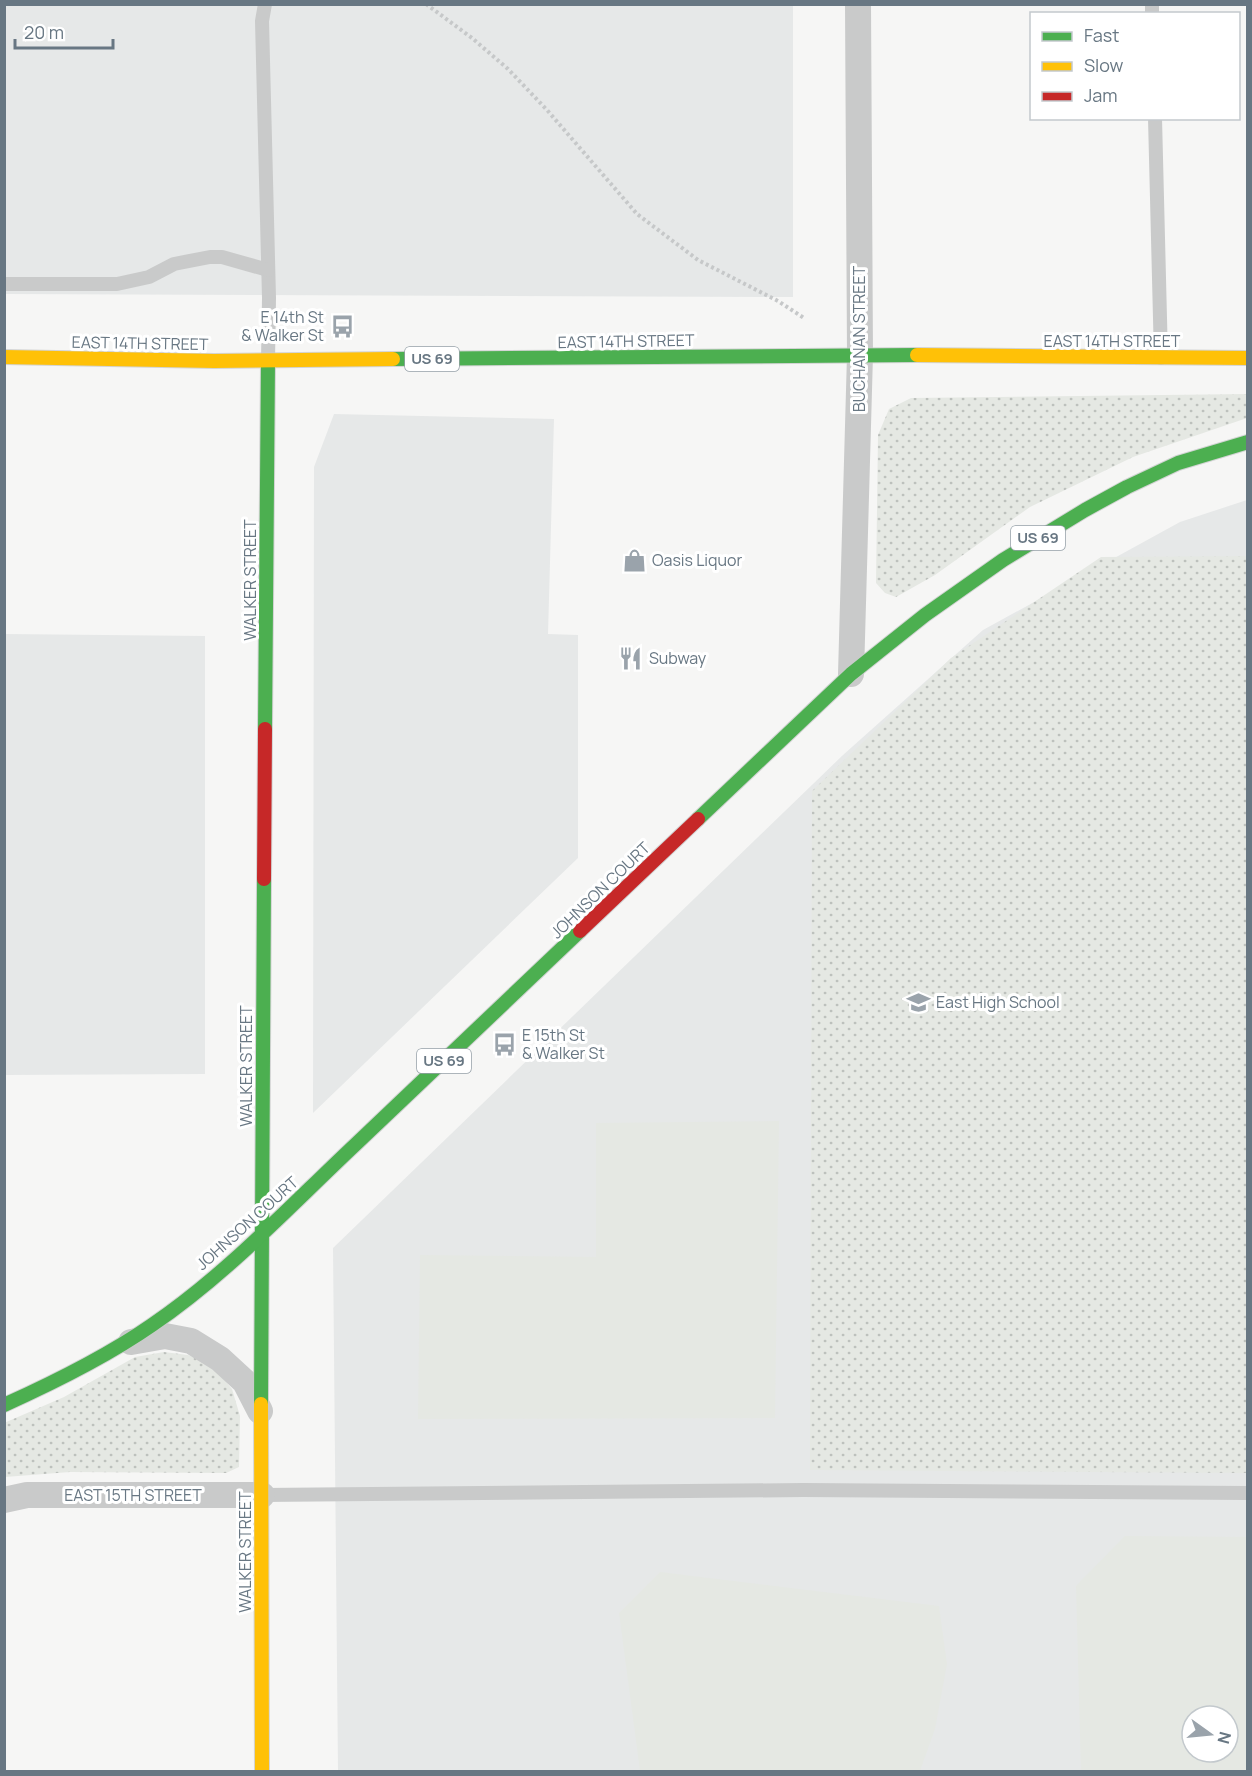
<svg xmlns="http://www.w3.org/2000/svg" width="1252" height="1776" font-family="Manrope,sans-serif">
<defs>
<pattern id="grass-dots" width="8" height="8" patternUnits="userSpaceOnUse" patternTransform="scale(1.5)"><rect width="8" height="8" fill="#e5e8e3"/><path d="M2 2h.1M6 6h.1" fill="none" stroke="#bdc1bd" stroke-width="1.8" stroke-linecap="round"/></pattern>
</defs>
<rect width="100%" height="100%" fill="#f6f6f5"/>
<!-- built -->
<g fill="#e6e8e8" fill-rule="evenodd">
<path d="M 5,5 L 793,5 L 793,297 L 5,294 Z"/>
<path d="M 334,414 L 554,419 L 548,634 L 578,635 L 578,858 L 313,1113 L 314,467 Z"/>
<path d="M 1247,500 L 1247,1771 L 338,1771 L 333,1248 L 843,755 L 983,630 L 1180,522 ZM 1192,1716 L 1228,1716 L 1228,1752 L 1192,1752 Z"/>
<path d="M 5,634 L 205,636 L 205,1074 L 5,1075 Z"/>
</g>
<!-- grass -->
<g fill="url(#grass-dots)">
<path d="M 1247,394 L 1247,418 L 1133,457 L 1030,507 L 935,575 L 896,597 L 885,593 L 876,583 L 878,435 L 889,409 L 911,398 Z"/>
<path d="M 1247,556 L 1247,1473 L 810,1470 L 812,791 L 951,658 L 1101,557 Z"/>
<path d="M 164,1352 L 188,1355 L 210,1363 L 232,1389 L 240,1416 L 239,1467 L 226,1473 L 70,1472 L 5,1477 L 4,1423 L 64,1397 L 135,1357 Z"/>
</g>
<!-- pitch -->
<g fill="#e5e8e3" fill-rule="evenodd">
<path d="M 779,1121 L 775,1418 L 418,1419 L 420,1255 L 596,1257 L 596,1123 Z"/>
<path d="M 1125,1536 L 1247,1537 L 1247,1771 L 1081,1771 L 1076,1586 ZM 1192,1716 L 1228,1716 L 1228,1752 L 1192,1752 Z"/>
<path d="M 660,1572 L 939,1606 L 947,1664 L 935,1729 L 920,1771 L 640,1771 L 619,1613 Z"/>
</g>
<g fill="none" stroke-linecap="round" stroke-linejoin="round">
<defs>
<g id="fast">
<path d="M 393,359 L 917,355"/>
<path d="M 265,729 L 268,361"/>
<path d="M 698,819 L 851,674 L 925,615 L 1003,560 L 1085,510 L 1127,487 L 1178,463 L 1248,442"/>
<path d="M 261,1404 L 264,879"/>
<path d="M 4,1405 C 55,1382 106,1357 152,1325 C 227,1274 290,1206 356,1144 C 430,1073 505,1002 580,931"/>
</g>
<g id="slow">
<path d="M 917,355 L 1248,358"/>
<path d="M 4,357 L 214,361 L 393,359"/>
<path d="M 261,1404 L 262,1772"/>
</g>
<g id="jam">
<path d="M 264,879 L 265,729"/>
<path d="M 580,931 L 698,819"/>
</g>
</defs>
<!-- fast casing -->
<use href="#fast" stroke="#d3d4d4" stroke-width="16"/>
<!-- slow casing -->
<use href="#slow" stroke="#d3d4d4" stroke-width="16"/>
<!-- jam casing -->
<use href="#jam" stroke="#d3d4d4" stroke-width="16"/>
<!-- path -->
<path stroke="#c6c8c9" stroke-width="4" stroke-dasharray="3 3" stroke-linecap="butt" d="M 426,4 L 472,38 L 508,69 L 547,110 L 637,214 L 698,260 L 778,301 L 804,318"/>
<!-- lane -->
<g stroke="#c9caca" stroke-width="14">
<path d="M 265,4 L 262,21 L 269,298 L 268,361"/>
<path d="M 1152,4 L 1152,14"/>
<path d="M 1155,118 L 1161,358"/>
<path d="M 4,284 L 117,284 L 149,277 L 174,264 L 210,257 L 222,257 L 268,270"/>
<path d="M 262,1495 L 803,1490 L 1248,1493"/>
</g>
<!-- street -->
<g stroke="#c9caca" stroke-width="26">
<path d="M 851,674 L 860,355 L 858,4"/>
<path d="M 131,1342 L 165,1336 L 191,1341 L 220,1359 L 245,1382 L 260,1411"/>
<path d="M 4,1500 L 27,1495 L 262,1495"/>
</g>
<!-- fast -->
<use href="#fast" stroke="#4caf50" stroke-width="14"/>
<!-- slow -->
<use href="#slow" stroke="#ffc107" stroke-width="14"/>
<!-- jam -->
<use href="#jam" stroke="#c62828" stroke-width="14"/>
</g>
<!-- icons -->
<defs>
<symbol id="bus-bare" viewBox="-9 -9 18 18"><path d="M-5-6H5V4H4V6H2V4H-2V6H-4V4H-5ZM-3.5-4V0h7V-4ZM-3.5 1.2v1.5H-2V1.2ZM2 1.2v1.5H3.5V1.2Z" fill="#9aa3ab" stroke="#fff" stroke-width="2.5" paint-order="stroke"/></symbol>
<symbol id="shop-bare" viewBox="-9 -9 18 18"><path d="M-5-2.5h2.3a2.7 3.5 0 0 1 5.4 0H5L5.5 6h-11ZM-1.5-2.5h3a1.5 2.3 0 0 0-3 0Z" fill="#9aa3ab" stroke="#fff" stroke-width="2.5" paint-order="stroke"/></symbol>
<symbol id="restaurant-bare" viewBox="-9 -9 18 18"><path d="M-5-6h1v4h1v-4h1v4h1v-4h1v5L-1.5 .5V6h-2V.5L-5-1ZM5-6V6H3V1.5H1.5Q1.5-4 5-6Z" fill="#9aa3ab" stroke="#fff" stroke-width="2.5" paint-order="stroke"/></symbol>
<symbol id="school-bare" viewBox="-9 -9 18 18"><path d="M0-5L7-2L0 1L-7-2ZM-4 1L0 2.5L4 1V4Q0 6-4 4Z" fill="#9aa3ab" stroke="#fff" stroke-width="2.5" paint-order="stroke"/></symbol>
</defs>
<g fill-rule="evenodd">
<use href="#bus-bare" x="326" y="310" width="33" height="33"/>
<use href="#shop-bare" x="618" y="544" width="33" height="33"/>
<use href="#restaurant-bare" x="614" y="642" width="33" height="33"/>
<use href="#school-bare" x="902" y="986" width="33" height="33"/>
<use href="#bus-bare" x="488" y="1028" width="33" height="33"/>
</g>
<g text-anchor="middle" stroke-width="6" stroke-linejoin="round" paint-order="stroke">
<!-- shield labels -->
<g fill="#fff" stroke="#95a0a8" stroke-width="1.5">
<rect x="405" y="347" width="54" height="24" rx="4.5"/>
<rect x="1011" y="526" width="54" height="24" rx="4.5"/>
<rect x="417" y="1049" width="54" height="24" rx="4.5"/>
</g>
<g font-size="15" font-weight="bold" fill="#687783">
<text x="432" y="364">US 69</text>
<text x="1038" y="543">US 69</text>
<text x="444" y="1066">US 69</text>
</g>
<!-- poi labels -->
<g font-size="16" fill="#687783" stroke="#fff" text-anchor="start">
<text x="324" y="323" text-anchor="end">E 14th St<tspan x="324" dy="18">&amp; Walker St</tspan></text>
<text x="652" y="566">Oasis Liquor</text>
<text x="649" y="664">Subway</text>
<text x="936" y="1008">East High School</text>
<text x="522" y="1041">E 15th St<tspan x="522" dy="18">&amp; Walker St</tspan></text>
</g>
<!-- street labels -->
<g font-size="16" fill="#687783" stroke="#fff">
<text transform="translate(859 339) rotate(-90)" y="6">BUCHANAN STREET</text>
<text transform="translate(626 341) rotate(-1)" y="6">EAST 14TH STREET</text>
<text x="1112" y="347">EAST 14TH STREET</text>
<text transform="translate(140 343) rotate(1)" y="6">EAST 14TH STREET</text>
<text transform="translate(250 580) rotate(-90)" y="6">WALKER STREET</text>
<text transform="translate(600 890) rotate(-44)" y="6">JOHNSON COURT</text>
<text transform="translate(246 1066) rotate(-90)" y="6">WALKER STREET</text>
<text transform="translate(247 1223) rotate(-42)" y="6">JOHNSON COURT</text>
<text x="133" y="1501">EAST 15TH STREET</text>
<text transform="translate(245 1552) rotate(-90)" y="6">WALKER STREET</text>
</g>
</g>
<!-- border -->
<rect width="1252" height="1776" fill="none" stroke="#687783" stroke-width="12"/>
<!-- legend -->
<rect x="1030" y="12" width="210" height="108" fill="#ffffff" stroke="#c3c9cd" stroke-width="1.5"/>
<rect x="1042" y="32" width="30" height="9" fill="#4caf50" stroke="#c3c9cd" stroke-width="1.5"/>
<text x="1084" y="42" font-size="18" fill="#687783">Fast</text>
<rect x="1042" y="62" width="30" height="9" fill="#ffc107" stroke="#c3c9cd" stroke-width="1.5"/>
<text x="1084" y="72" font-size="18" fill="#687783">Slow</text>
<rect x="1042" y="92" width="30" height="9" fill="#c62828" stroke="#c3c9cd" stroke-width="1.5"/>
<text x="1084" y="102" font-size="18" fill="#687783">Jam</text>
<!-- north arrow -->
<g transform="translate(1210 1734) rotate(105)"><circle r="28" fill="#ffffff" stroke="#c3c9cd" stroke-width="1.5"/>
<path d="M0-4.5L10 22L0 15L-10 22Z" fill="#9aa3ab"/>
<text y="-9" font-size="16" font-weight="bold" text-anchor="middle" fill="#687783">N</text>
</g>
<!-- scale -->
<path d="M15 39v9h98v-9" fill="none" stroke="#687783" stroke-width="3"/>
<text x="24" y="39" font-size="18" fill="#687783" stroke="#ffffff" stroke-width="4.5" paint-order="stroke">20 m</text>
</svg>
